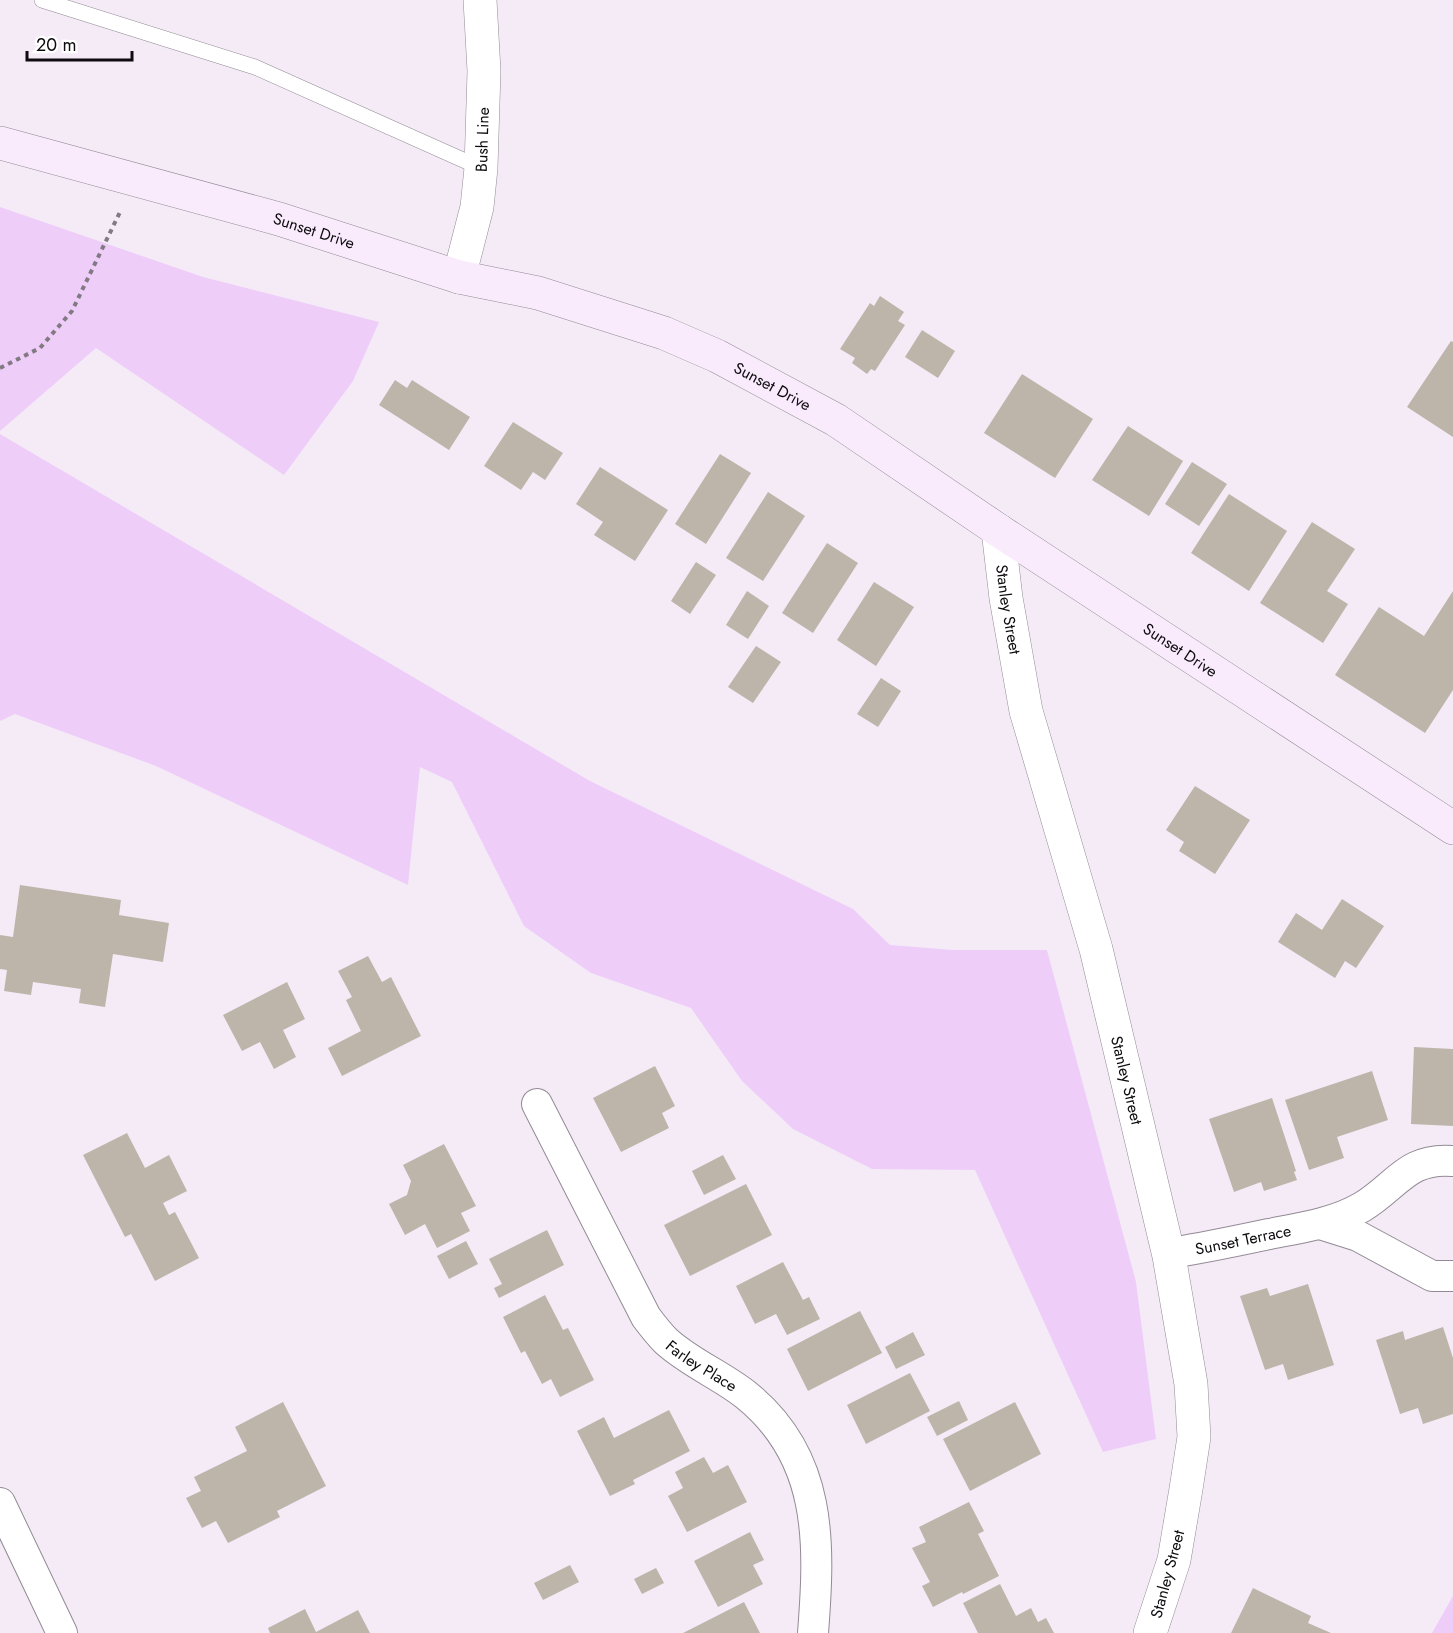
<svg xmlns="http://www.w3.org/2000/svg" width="1453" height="1633" font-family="Jost,sans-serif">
<rect width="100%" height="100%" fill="#f4ebf7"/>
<!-- green -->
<g fill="#efcdf9">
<path d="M 0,207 L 203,277 L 379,322 L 353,381 L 284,475 L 96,348 L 0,431 Z"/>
<path d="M 0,434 L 590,781 L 853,909 L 890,945 L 953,950 L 1047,950 L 1136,1282 L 1156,1439 L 1103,1452 L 975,1170 L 872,1169 L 793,1129 L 742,1081 L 691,1008 L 591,973 L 524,926 L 452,782 L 420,767 L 408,885 L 156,766 L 15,714 L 0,721 Z"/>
<path d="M 1453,1596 L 1453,1633 L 1432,1633 Z"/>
</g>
<!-- building -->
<g fill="#bdb5aa">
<path d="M 880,296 L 904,312 L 898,321 L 905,325 L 875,371 L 871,369 L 867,374 L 852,363 L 855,358 L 840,349 L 870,303 L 874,306 Z"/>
<path d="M 922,330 L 955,351 L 938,378 L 905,357 Z"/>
<path d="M 1451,341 L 1453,342 L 1453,437 L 1407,407 Z"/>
<path d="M 1022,374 L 1093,419 L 1055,478 L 984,433 Z"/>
<path d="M 395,380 L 407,388 L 412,380 L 470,417 L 449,450 L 379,405 Z"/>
<path d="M 513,422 L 563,453 L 545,480 L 533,472 L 521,490 L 484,466 Z"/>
<path d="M 1128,426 L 1183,461 L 1149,516 L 1092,480 Z"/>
<path d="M 720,454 L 751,473 L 706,544 L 675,524 Z"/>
<path d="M 1192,462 L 1227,484 L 1199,526 L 1165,504 Z"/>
<path d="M 600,467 L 668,510 L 635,561 L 594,535 L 603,522 L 576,504 Z"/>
<path d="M 768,492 L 805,516 L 763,581 L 726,558 Z"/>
<path d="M 1229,494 L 1287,531 L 1249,591 L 1191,553 Z"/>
<path d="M 1312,522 L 1355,549 L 1327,591 L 1348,604 L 1323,643 L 1260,603 Z"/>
<path d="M 827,543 L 858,563 L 813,633 L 782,613 Z"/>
<path d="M 696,562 L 716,575 L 690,614 L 671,601 Z"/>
<path d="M 874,582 L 914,607 L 876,666 L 837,640 Z"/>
<path d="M 747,591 L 769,606 L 748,639 L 726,625 Z"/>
<path d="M 1453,591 L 1453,690 L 1425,733 L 1335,675 L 1379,607 L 1424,636 Z"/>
<path d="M 756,646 L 781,662 L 753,703 L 728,687 Z"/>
<path d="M 881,678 L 901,691 L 878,727 L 857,714 Z"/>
<path d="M 1195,786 L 1250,820 L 1215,874 L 1179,851 L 1184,842 L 1166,830 Z"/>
<path d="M 20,885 L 121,900 L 119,915 L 169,923 L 163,962 L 113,954 L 105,1007 L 79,1003 L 81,989 L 33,982 L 31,995 L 4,991 L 7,970 L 0,969 L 0,935 L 13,937 Z"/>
<path d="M 1342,899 L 1384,926 L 1356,968 L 1345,961 L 1335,978 L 1278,942 L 1296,913 L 1322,930 Z"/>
<path d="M 368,956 L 382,982 L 391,977 L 421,1036 L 342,1076 L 328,1048 L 361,1031 L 346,1000 L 352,997 L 338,971 Z"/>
<path d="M 287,982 L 305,1019 L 283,1030 L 296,1057 L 274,1069 L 260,1042 L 242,1051 L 223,1015 Z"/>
<path d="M 1414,1047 L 1453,1049 L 1453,1126 L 1411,1124 Z"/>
<path d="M 655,1066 L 675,1106 L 662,1113 L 669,1128 L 621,1152 L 593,1098 Z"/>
<path d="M 1372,1071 L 1388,1120 L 1337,1137 L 1344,1158 L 1309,1170 L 1285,1100 Z"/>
<path d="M 1272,1098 L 1296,1171 L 1294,1172 L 1297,1180 L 1264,1191 L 1261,1182 L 1234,1192 L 1209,1119 Z"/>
<path d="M 127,1133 L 145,1168 L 169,1155 L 187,1191 L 163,1203 L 169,1215 L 175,1212 L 199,1258 L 155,1281 L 131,1234 L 125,1237 L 83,1155 Z"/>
<path d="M 444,1144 L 476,1206 L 461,1213 L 470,1231 L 437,1248 L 425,1224 L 405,1235 L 389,1204 L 407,1195 L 411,1181 L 403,1165 Z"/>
<path d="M 723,1155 L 736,1179 L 704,1195 L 692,1171 Z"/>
<path d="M 746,1184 L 772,1235 L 690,1276 L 664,1225 Z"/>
<path d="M 547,1230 L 564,1265 L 499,1298 L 494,1288 L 502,1284 L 489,1259 Z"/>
<path d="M 466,1241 L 478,1264 L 449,1279 L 437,1256 Z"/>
<path d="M 783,1262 L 803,1300 L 809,1297 L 820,1319 L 787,1335 L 776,1314 L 755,1324 L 736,1286 Z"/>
<path d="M 1308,1284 L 1334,1365 L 1288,1380 L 1283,1364 L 1265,1370 L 1240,1296 L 1267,1288 L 1270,1296 Z"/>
<path d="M 545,1295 L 563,1330 L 568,1328 L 594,1380 L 560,1397 L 551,1379 L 542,1384 L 525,1351 L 521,1353 L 503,1317 Z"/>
<path d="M 860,1311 L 882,1353 L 808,1391 L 787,1349 Z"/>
<path d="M 1443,1327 L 1453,1358 L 1453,1414 L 1423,1424 L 1418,1408 L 1400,1414 L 1376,1340 L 1403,1331 L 1405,1340 Z"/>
<path d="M 913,1332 L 925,1355 L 896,1369 L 885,1347 Z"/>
<path d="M 910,1373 L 930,1411 L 866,1444 L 847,1405 Z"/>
<path d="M 959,1401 L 968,1420 L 937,1436 L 927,1417 Z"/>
<path d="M 283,1402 L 326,1486 L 277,1511 L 280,1517 L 228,1543 L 216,1521 L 202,1528 L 186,1498 L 201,1491 L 194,1477 L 247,1451 L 235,1427 Z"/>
<path d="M 1015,1402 L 1041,1454 L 970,1491 L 943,1439 Z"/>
<path d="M 669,1410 L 690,1451 L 633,1480 L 635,1484 L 610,1496 L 577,1431 L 604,1417 L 614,1438 Z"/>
<path d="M 704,1457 L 713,1473 L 728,1465 L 747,1502 L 687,1532 L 668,1496 L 683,1488 L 675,1472 Z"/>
<path d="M 969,1502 L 984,1531 L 978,1534 L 999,1576 L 963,1594 L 962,1592 L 933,1607 L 922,1586 L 930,1582 L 912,1548 L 926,1542 L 919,1527 Z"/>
<path d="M 750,1532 L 764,1560 L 753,1565 L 763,1584 L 718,1607 L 694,1561 Z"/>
<path d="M 570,1565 L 579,1582 L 543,1600 L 534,1583 Z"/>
<path d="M 656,1568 L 664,1583 L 642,1594 L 634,1579 Z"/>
<path d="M 1000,1584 L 1016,1616 L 1031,1608 L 1038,1622 L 1046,1618 L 1054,1633 L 978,1633 L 963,1603 Z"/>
<path d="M 1253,1588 L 1311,1616 L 1308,1623 L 1331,1633 L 1231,1633 Z"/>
<path d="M 744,1602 L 760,1633 L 683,1633 L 689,1630 Z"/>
<path d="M 305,1609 L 316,1632 L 358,1610 L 370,1633 L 270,1633 L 268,1628 Z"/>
</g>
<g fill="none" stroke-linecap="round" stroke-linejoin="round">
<defs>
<path id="service" d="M 42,0 L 255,67 L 481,168"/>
<g id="minor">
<path id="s1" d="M 537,1104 L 646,1317 C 652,1325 659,1334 666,1341 C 690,1363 721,1375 746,1395 C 823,1457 820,1543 813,1633"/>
<path d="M 1320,1224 L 1358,1236 L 1432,1276 L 1453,1276"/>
<path id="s2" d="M 1169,1256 L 1183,1251 C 1212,1246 1241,1240 1269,1234 C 1300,1228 1335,1223 1362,1207 C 1397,1186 1407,1157 1453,1161"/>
<path d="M 0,1503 L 62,1633"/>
</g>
<g id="tertiary">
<path id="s3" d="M 459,277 L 477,207 L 481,168 L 484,71 L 480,0"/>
<path id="s4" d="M 998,530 L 1006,598 L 1026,711 L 1096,949 L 1169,1256 L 1191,1384 L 1194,1437 L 1186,1489 L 1174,1560 L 1150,1633"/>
</g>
<g id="secondary">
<path id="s5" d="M 0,143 L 279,219 L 459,277 L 538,293 L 664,333 L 717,356 L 836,420 L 998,530 L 1453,828"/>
</g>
</defs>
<!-- service casing -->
<use href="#service" stroke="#928a94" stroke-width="16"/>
<!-- minor casing -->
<use href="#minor" stroke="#928a94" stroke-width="32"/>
<!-- tertiary casing -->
<use href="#tertiary" stroke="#928a94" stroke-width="34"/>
<!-- secondary casing -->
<use href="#secondary" stroke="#928a94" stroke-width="34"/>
<!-- path -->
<path stroke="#807a82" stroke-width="4" stroke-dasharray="4.5 4.5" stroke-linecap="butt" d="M 0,368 L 40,348 L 72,311 L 121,210"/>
<!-- service -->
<use href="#service" stroke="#fff" stroke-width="15"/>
<!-- minor -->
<use href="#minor" stroke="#fff" stroke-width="30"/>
<!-- tertiary -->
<use href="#tertiary" stroke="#fff" stroke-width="33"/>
<!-- secondary -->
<use href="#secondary" stroke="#f9ebfc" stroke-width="33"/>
</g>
<g text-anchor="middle" stroke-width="4.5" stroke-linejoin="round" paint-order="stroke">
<!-- street labels -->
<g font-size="16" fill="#0e0b0f" stroke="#fff">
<text dy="6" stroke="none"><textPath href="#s3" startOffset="140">Bush Line</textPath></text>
<text dy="6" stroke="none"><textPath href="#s5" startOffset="326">Sunset Drive</textPath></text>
<text dy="6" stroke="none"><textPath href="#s5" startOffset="812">Sunset Drive</textPath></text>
<text dy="6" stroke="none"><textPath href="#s4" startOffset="80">Stanley Street</textPath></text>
<text dy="6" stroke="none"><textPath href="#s5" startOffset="1298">Sunset Drive</textPath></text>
<text dy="6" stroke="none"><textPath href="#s4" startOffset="566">Stanley Street</textPath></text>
<text dy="6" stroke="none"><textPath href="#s2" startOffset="76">Sunset Terrace</textPath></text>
<text dy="6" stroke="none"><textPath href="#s1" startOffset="314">Farley Place</textPath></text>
<text transform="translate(1167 1574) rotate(-75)" y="6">Stanley Street</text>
</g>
</g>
<!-- scale -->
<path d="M27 51v9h105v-9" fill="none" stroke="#0e0b0f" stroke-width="3"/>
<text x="36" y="51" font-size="18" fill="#0e0b0f" stroke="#ffffff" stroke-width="4.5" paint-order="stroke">20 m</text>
</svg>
